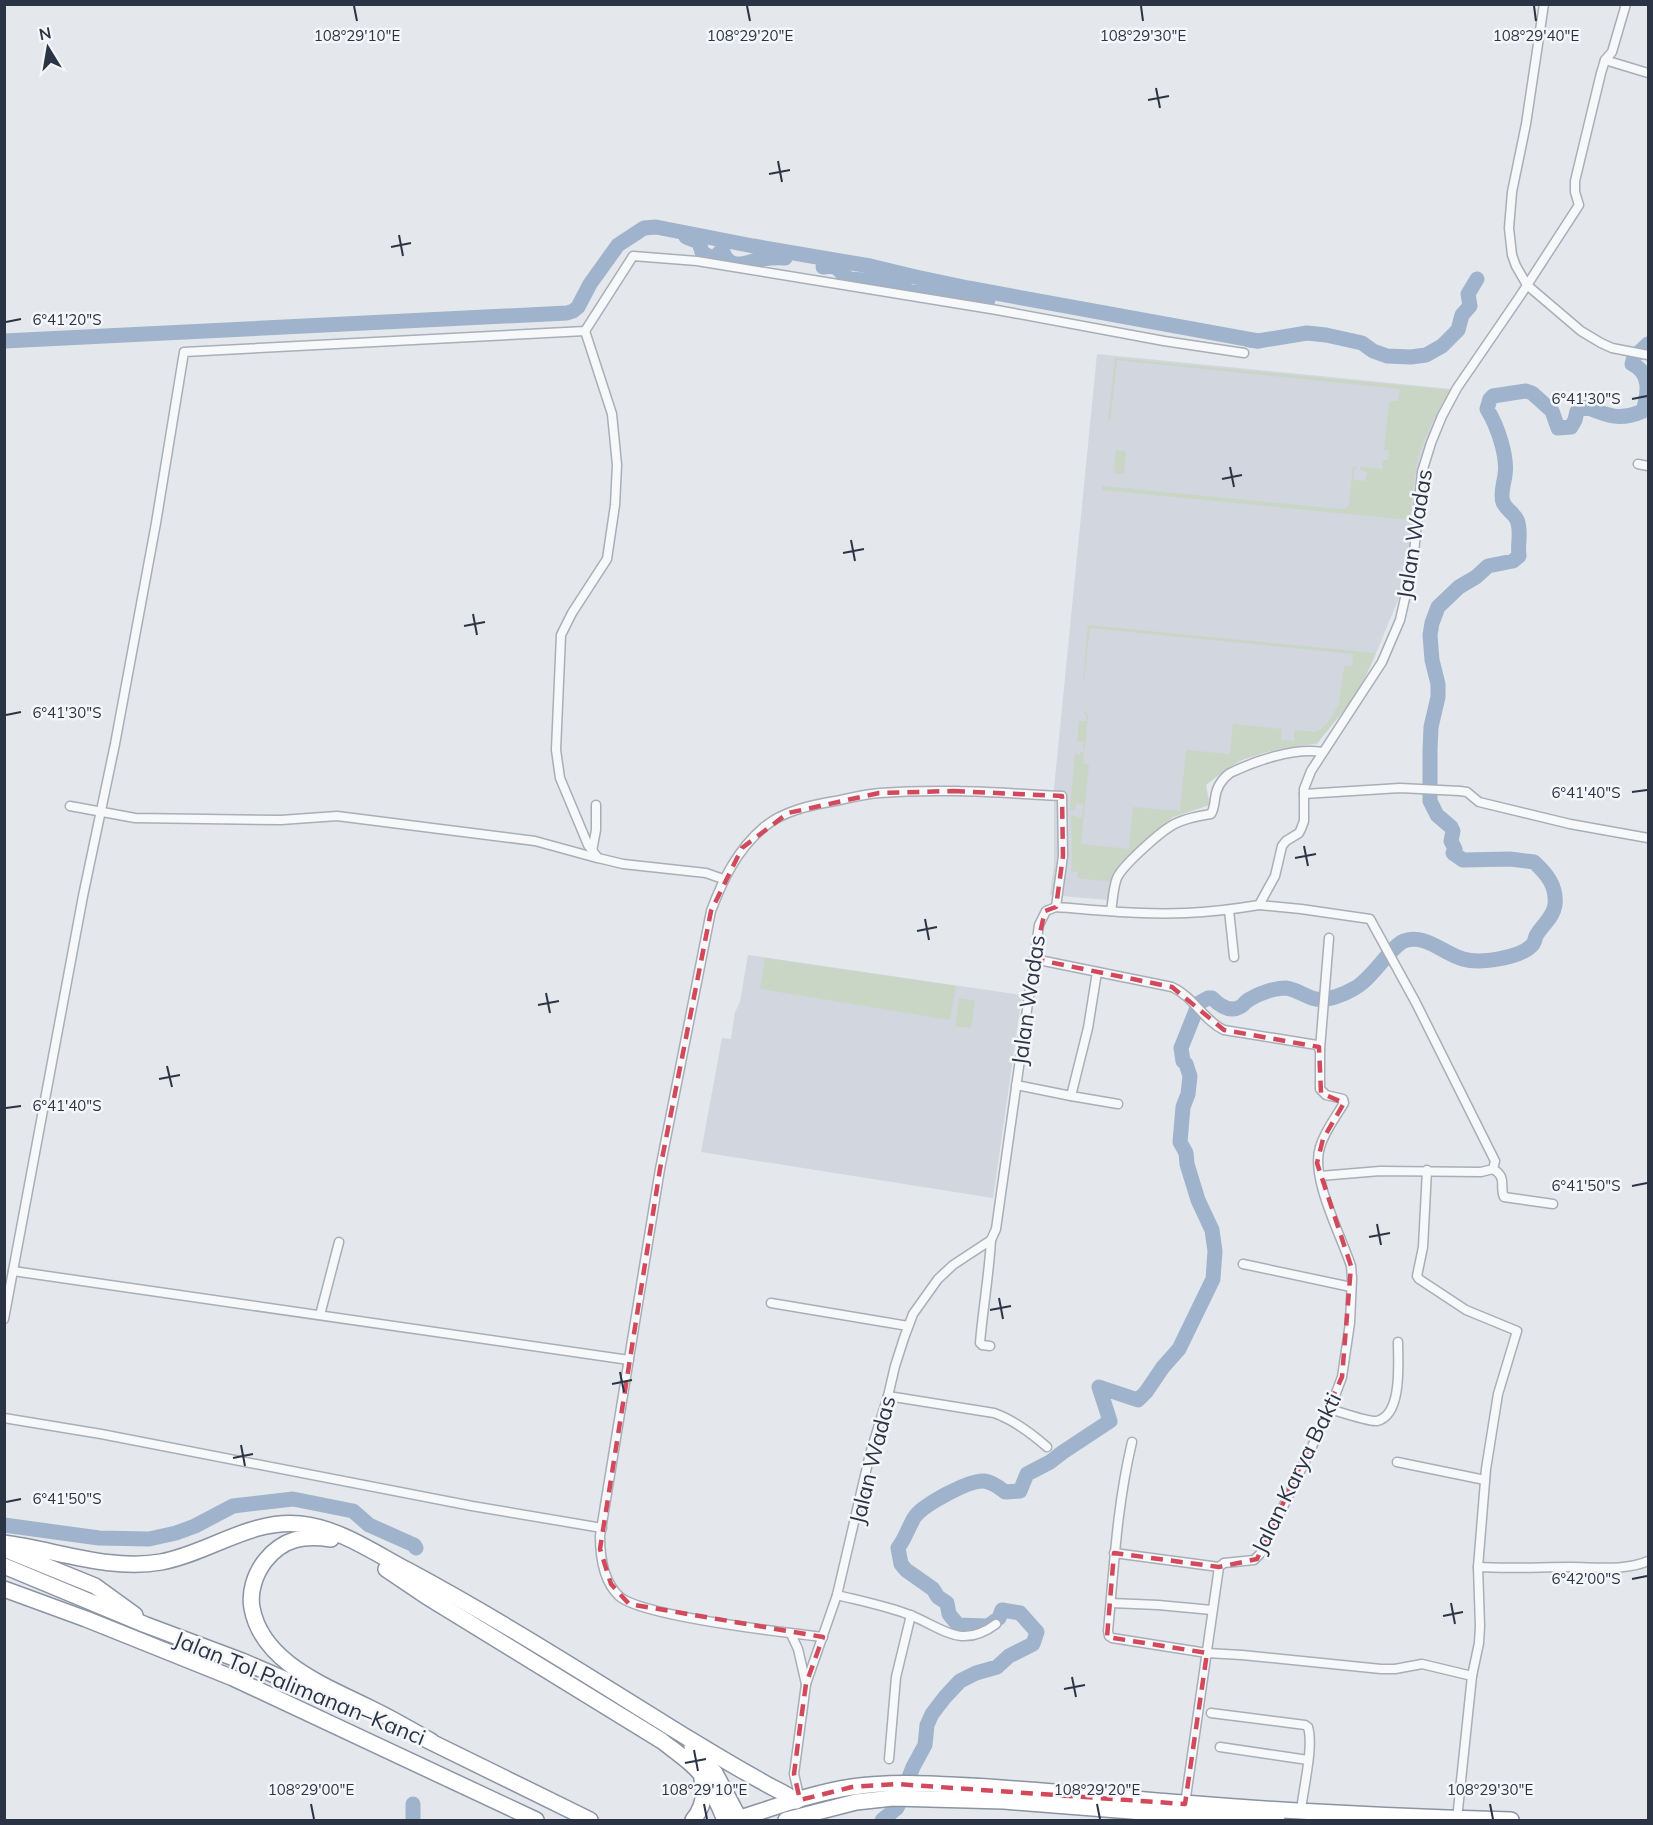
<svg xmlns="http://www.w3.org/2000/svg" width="1653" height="1825" font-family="Mulish,sans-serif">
<rect width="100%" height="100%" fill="#e4e7ec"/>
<!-- built -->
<g fill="#d2d6de">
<path d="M 1097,354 L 1451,389 L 1432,428 L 1417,471 L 1411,521 L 1411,553 L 1403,588 L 1372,663 L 1357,694 L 1317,744 L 1281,748 L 1242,760 L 1230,767 L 1206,785 L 1210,805 L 1173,817 L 1144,842 L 1113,875 L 1112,892 L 1108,900 L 1050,895 L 1054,865 L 1054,789 Z"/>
<path d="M 748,955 L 1022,995 L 993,1198 L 701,1152 L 722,1038 L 731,1039 L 735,1012 L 740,1002 Z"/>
</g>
<!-- green -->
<g fill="#c9d6c5">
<path d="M 1115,358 L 1450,390 C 1436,415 1421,440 1416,468 C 1413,485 1412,503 1410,520 L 1102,490 L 1102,486 L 1340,509 L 1346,508 L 1349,505 L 1353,466 L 1357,467 L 1356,469 L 1354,469 L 1354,480 L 1365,481 L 1367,472 L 1360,469 L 1360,467 L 1382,469 L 1383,460 L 1388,460 L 1389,450 L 1384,450 L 1389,403 L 1391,401 L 1398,401 L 1400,389 L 1117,360 L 1110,422 L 1108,421 Z"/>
<path d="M 1116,450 L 1126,451 L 1124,474 L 1114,473 Z"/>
<path d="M 1088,625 L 1376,653 L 1357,694 L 1317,743 C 1292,747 1266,750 1242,760 C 1228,766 1217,776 1206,785 L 1209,805 L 1173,817 L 1160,827 L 1113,875 L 1112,882 L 1077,878 L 1078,872 L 1071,871 C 1073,852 1071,834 1071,815 L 1082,818 L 1083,804 L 1076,803 L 1075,810 L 1070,810 L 1075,754 L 1080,755 L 1080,753 L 1084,752 L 1083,763 L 1089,764 L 1081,844 L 1129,849 L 1133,807 L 1180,811 L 1186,750 L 1230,754 L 1233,724 L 1282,729 L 1281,740 L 1294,741 L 1295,730 L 1315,732 L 1320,730 L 1329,721 L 1339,704 L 1344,668 L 1346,666 L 1352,666 L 1353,654 L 1090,628 L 1084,680 L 1083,680 Z"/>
<path d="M 1084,710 L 1088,715 L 1085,749 L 1083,749 L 1084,742 L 1077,741 L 1079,721 L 1086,721 L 1086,714 L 1084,714 Z"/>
<path d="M 765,958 L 956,986 L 950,1020 L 760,989 Z"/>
<path d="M 959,998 L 975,1001 L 971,1028 L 955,1026 Z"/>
</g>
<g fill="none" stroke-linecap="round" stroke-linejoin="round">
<!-- river -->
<g stroke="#9fb4cc" stroke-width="15">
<path d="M 686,237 L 699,242 L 702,252 L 711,258 L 715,257 L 721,251 L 723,252 C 730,271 745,263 761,259 C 769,258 777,257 785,258"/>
<path d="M 823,267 C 842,264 837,273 850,279 L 904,283 L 905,289 L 908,292 L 935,292 L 944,296 L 963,300 L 973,297 L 988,300"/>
<path d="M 1249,340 L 1258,341 L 1307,333 L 1326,335 L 1362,343 L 1373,351 L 1387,356 L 1411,357 L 1426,355 L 1442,346 L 1458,330 L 1462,315 L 1470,306 L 1468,294 L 1477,279"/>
<path d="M 4,341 L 567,313 L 573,311 L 578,307 L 590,284 L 618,245 L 644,228 L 656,227 L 753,246 L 870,266 L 916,277 L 968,288 L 1258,341"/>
<path d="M 4,1525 L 99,1538 L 149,1539 L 176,1533 L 195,1526 L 233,1506 L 293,1499 L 353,1511 L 369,1525 L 414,1545 L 416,1548"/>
<path d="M 413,1820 L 413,1804"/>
<path d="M 882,1820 L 897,1808 L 913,1767 L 925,1745 L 927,1725 L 932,1714 L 945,1697 L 960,1681 L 976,1673 L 997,1667 L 1009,1656 L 1033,1644 L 1037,1632 L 1020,1613 L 1002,1610 L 999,1618 L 988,1626 L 958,1625 L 949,1614 L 947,1603 L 938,1597 L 933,1589 L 906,1570 L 901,1564 L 898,1548 C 906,1537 908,1528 914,1518 C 922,1505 969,1480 984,1481 C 992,1482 999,1487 1005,1492 L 1020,1491 L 1027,1474 L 1050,1462 L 1063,1452 L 1110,1421 L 1099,1387 L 1138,1400 L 1146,1392 L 1163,1367 L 1179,1349 L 1213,1279 L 1215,1251 L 1212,1230 L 1198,1200 L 1187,1164 L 1186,1153 L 1180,1142 L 1183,1107 L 1188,1094 L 1190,1076 L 1186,1064 L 1183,1061 L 1181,1048 L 1199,1003 L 1208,998 L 1212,998 C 1219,1005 1229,1013 1240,1007 C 1243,1006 1244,1003 1247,1001 C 1257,994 1274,988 1286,988 C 1296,989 1306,997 1316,999 C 1328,1001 1345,994 1355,988 C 1373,978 1390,947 1404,941 C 1425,933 1444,954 1463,959 C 1480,964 1522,958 1533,944 C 1535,941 1535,939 1536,936 C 1543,924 1553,918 1555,905 C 1557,886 1547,874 1534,862 L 1510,859 L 1463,860 L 1453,853 L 1455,849 L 1451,841 L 1453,831 L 1451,827 L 1437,815 L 1430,801 L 1430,750 L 1431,727 L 1438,697 L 1438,684 L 1432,660 L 1430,635 L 1432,623 L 1438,607 L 1459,587 L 1476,577 L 1488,566 L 1513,561 L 1519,556 C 1517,544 1522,532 1517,520 C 1514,513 1506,510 1503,502 C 1500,494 1504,483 1505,475 C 1508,456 1497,425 1487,409 L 1490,399 L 1493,396 L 1526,391 L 1532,393 L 1552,411 L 1558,428 L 1571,427 L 1575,420 L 1577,411 L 1586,407 C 1608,416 1620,421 1643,411 C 1648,394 1652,373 1632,364 L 1634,357 L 1648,344"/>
</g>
<defs>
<g id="street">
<path d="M 1544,4 L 1526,124 L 1512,192 L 1509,228 L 1512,255 L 1516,266 L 1527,285 L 1581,331 L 1601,343 L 1612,348 L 1648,355"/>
<path d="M 1605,60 L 1648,73"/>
<path d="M 585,331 L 612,414 L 617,465 L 615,505 L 607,559 L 572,613 L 561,635 L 556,750 L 560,778 L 588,845 L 598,858 L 623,864 L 706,873 L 723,879"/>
<path d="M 1638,464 L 1648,466"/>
<path d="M 1304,794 L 1400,788 L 1460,791 L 1467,792 L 1479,802 L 1570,824 L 1648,838"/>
<path d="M 70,806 L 135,818 L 281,820 L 337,816 L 535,841 L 597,858"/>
<path d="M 592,851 L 596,830 L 596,805"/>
<path d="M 1259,905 L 1301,909 L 1370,919 L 1416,1003 L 1495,1161 L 1493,1169 L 1481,1172 L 1380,1171 L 1320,1176"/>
<path d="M 1229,910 L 1234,957"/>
<path d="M 1111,911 C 1113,900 1113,888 1117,878 C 1122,866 1158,834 1171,826 C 1182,819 1198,816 1211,814 C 1214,809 1214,805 1215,799 C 1216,788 1222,779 1230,773 C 1255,761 1295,747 1322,752"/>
<path d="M 1034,959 L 1172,987 C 1193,996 1204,1021 1224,1030 L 1317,1045 L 1320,1050 L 1320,1089 L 1326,1095 L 1343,1099 L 1344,1103 C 1336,1117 1325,1130 1320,1147 C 1310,1178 1341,1235 1351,1266 L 1352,1278 L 1350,1323 L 1342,1377 L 1330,1409 L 1261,1553 L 1254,1560 L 1224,1563 L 1219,1567 L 1185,1804"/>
<path d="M 1320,1049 L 1329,938"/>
<path d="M 1016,1085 L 1071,1096 L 1088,1028 L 1097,972"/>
<path d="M 1071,1096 L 1118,1104"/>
<path d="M 1493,1169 C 1508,1178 1499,1186 1504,1197 L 1553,1204"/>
<path d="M 1427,1170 L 1423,1247 L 1417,1276 L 1419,1279 L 1466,1310 L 1517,1331 L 1498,1394 L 1486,1469 L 1478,1567 L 1480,1626 L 1479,1643 L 1472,1676 L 1457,1819"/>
<path d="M 1243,1264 L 1351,1287"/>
<path d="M 13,1271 L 629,1360"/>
<path d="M 771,1303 L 908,1326"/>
<path d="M 320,1315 L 339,1242"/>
<path d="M 4,1319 L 83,896 L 115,744 L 156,523 L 184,352 L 585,331 L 633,256 L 697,261 L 997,310 L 1164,341 L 1244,353"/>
<path d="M 990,1346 L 982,1345 L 980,1343 C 983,1308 989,1275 991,1240"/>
<path d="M 888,1396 L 994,1413 C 1014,1420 1031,1433 1047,1447"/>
<path d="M 1330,1409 C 1340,1412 1369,1422 1377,1421 C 1403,1415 1398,1361 1398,1342"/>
<path d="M 4,1418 L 101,1434 L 472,1506 L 602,1528"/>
<path d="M 1132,1442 C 1117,1505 1114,1567 1108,1631 L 1109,1636 L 1112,1638 L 1207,1653 L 1242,1655 L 1381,1669 L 1395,1669 L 1422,1664 L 1472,1676"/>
<path d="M 1397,1462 L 1485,1480"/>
<path d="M 1114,1553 L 1219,1567"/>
<path d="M 1478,1567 C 1510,1569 1539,1567 1571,1567 C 1595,1567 1626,1571 1648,1561"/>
<path d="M 837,1595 C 861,1601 886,1606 910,1615 C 943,1628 961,1650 996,1624"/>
<path d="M 1111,1603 L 1158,1605 L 1212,1610"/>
<path d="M 791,1634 L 798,1649 L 806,1684"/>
<path d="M 823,1637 C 788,1633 640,1616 619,1596 C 603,1581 600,1557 600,1536 L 660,1169 L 711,911 C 723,879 737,850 764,827 C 783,811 811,805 835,801 C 850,798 865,794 880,793 C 941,788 1002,793 1062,796 L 1063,856 L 1056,907"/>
<path d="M 1211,1713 L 1305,1725 L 1308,1727 C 1314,1747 1303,1789 1301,1811"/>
<path d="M 1220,1747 L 1308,1760"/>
<path d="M 889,1759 L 896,1677 L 911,1615"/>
<path d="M 800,1800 L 794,1774 L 806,1684 L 837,1595 L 870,1454 L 888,1396 L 895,1366 L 904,1338 L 913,1314 L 938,1279 L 953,1265 L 991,1240 L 996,1229 L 1039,925 L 1046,911 L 1056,907 C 1099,910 1143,915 1186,913 C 1210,912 1235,909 1259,905 L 1275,876 L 1282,846 L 1286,841 L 1299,833 L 1301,829 L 1304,821 L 1304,789 L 1311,771 L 1382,662 L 1400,620 L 1413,563 L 1422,472 L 1431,443 L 1442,416 L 1457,388 L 1520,296 L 1579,205 L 1575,192 L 1575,181 L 1601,73 L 1605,60 L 1612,52 L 1626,4"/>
</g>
<g id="highway">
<path d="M 331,1539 C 304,1535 283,1538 265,1561 C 255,1574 249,1592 252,1608 C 262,1663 326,1686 370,1708 C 391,1718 411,1730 431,1741"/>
<path d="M 4,1543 C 56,1550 109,1571 161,1562 C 209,1553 250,1519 300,1524 C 339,1528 373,1552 407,1570 C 504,1622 597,1682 691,1740 C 714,1754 737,1768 761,1781 C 772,1788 786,1793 796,1801"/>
<path d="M 4,1549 L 95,1586 L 135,1615"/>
<path d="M 4,1566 L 146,1625 L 242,1661 L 349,1707"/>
<path d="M 386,1569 L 426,1596 L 662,1741 C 677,1753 696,1765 707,1782 C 714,1794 720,1808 725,1820"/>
<path d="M 4,1589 L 86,1619 L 233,1678 L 536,1820"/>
<path d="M 423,1738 L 590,1820"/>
<path d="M 692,1747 L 715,1773 L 740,1820"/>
<path d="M 693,1820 C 703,1808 706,1795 702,1779"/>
<path d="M 734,1820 C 773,1808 812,1793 852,1787 C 891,1781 932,1784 971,1786 C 1042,1790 1113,1798 1184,1803 C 1293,1812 1402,1817 1511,1820"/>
<path d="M 786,1820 L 856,1802 L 893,1798 L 1004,1801 L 1194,1816 L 1277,1820"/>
</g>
</defs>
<!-- street casing -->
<use href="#street" stroke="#a9aeb7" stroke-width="11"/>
<!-- highway casing -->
<use href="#highway" stroke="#8b94a3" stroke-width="18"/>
<!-- street -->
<use href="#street" stroke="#f7f8fa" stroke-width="8"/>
<!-- highway -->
<use href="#highway" stroke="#fff" stroke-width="15"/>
</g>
<!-- marked area -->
<path fill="none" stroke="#d1495b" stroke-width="4.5" stroke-dasharray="12 8" stroke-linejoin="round" d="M 953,791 L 1062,796 L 1063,856 L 1056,907 L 1045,911 L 1034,959 L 1172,987 L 1224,1030 L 1319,1047 L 1321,1093 L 1344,1103 L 1323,1139 L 1317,1163 L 1351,1266 L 1342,1377 L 1257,1559 L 1219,1567 L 1114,1553 L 1107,1637 L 1207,1653 L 1185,1804 L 896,1784 L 852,1787 L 800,1800 L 794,1774 L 800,1727 L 806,1684 L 823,1637 L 629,1604 L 611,1584 L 600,1549 L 660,1169 L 711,911 L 742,848 L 788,813 L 879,793 Z"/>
<!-- ticks -->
<path fill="none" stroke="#2b3445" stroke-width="2" d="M 354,6 L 357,21M 747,6 L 750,21M 1141,6 L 1143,21M 1534,6 L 1536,21M 1156,88 L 1160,108M 1148,100 L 1169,96M 778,161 L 782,182M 769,174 L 790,170M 399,235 L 403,256M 391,247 L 411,243M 6,322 L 21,319M 1632,399 L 1647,396M 1230,467 L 1234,487M 1222,479 L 1242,475M 851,540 L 855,561M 843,553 L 864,549M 473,614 L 477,635M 464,626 L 485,622M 6,715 L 21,712M 1632,792 L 1647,790M 1304,846 L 1308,866M 1295,858 L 1316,854M 925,919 L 929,940M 917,931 L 937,927M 546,993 L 550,1013M 538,1005 L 559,1001M 167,1066 L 172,1087M 159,1079 L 180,1075M 6,1108 L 21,1106M 1632,1186 L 1647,1183M 1377,1224 L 1381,1245M 1369,1237 L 1390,1233M 999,1298 L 1003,1319M 990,1310 L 1011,1306M 620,1372 L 624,1392M 612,1384 L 632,1380M 241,1445 L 245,1466M 233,1458 L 253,1454M 6,1502 L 21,1499M 1632,1579 L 1647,1576M 1451,1603 L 1455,1624M 1443,1616 L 1463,1612M 1072,1677 L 1076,1697M 1064,1689 L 1085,1685M 694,1750 L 698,1771M 685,1763 L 706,1759M 311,1804 L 314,1819M 704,1804 L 707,1819M 1097,1804 L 1100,1819M 1490,1804 L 1493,1819"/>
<g text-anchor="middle" stroke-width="5" stroke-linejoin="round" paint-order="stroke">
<!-- street labels -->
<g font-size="22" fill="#2b3445" stroke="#f4f6f9">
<text transform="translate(1414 534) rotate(-81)" y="8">Jalan Wadas</text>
<text transform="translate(1028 1000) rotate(-82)" y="8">Jalan Wadas</text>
<text transform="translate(872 1460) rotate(-76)" y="8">Jalan Wadas</text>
<text transform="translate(1296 1473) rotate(-64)" y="8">Jalan Karya Bakti</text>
<text transform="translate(300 1688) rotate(22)" y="8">Jalan Tol Palimanan–Kanci</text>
</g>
</g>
<g font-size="15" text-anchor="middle" fill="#2b3445" stroke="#f4f6f9" stroke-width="5" stroke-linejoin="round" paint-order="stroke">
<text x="750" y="41">108°29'20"E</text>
<text x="1536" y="41">108°29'40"E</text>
<text x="357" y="41">108°29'10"E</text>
<text x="1143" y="41">108°29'30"E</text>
<text x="67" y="325">6°41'20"S</text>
<text x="1586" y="404">6°41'30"S</text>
<text x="67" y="718">6°41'30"S</text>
<text x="1586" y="798">6°41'40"S</text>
<text x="67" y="1111">6°41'40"S</text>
<text x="1586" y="1191">6°41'50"S</text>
<text x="67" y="1504">6°41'50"S</text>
<text x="1586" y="1584">6°42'00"S</text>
<text x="311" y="1795">108°29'00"E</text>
<text x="704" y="1795">108°29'10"E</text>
<text x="1097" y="1795">108°29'20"E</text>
<text x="1490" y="1795">108°29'30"E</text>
</g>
<!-- border -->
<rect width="1653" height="1825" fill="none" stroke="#2b3445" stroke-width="12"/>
<!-- north arrow -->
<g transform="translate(48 48) rotate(349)" stroke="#f4f6f9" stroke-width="4.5" paint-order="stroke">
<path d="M0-4.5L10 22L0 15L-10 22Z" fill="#2b3445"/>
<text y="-9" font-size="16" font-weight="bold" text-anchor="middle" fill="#2b3445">N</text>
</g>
</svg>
